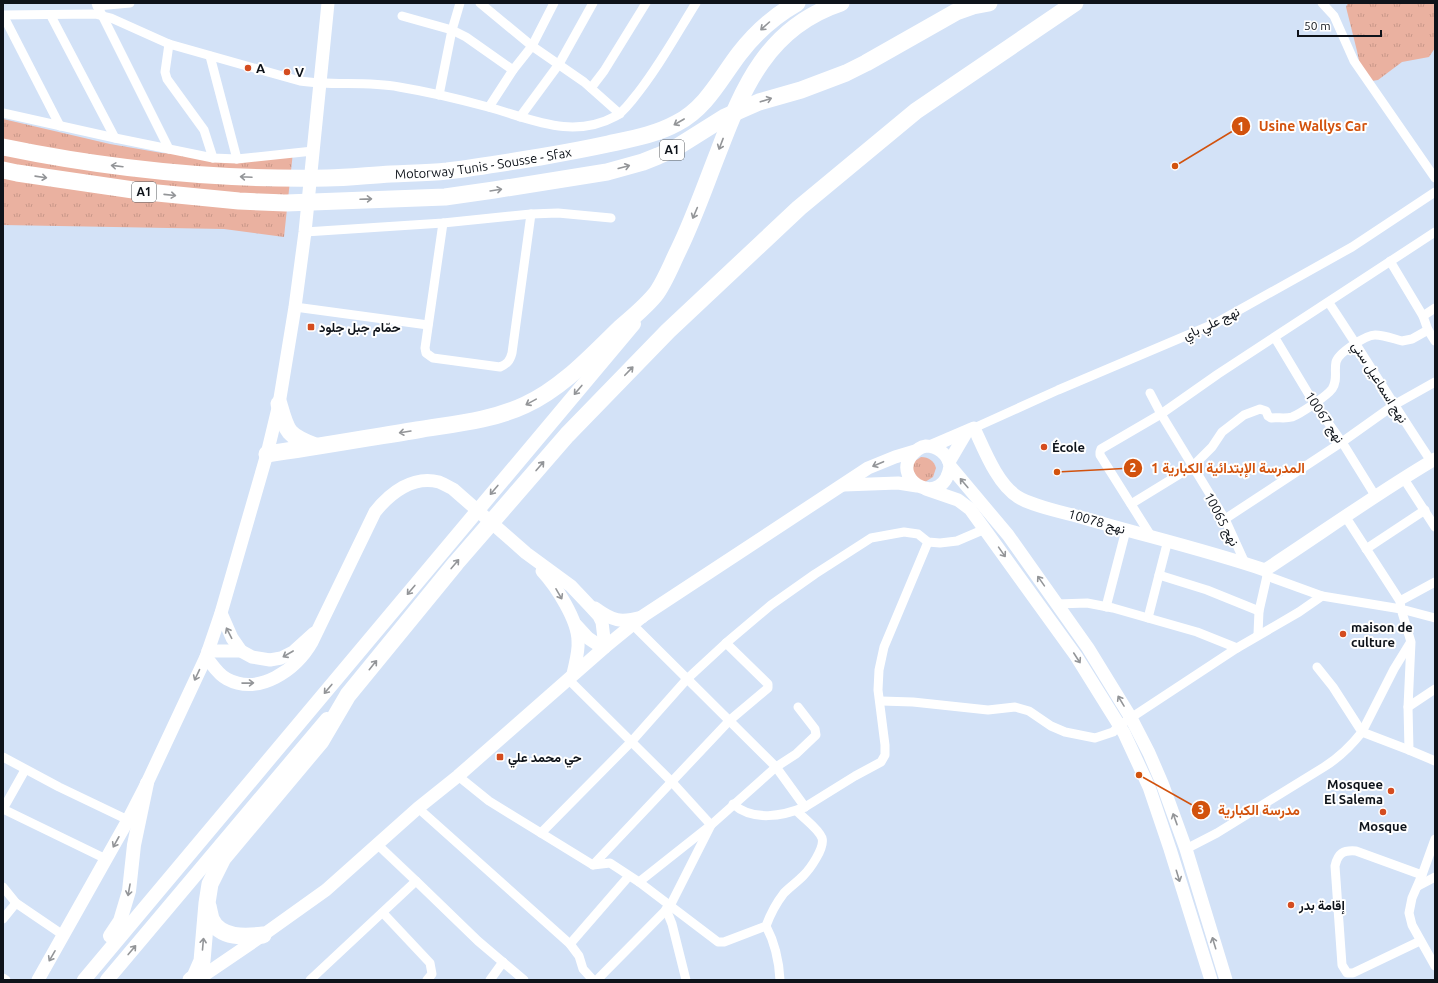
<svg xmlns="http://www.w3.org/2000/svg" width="1438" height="983" font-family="Ubuntu,Vazirmatn,sans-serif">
<defs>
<pattern id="grass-tufts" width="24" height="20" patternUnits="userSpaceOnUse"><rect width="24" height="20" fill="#eab1a0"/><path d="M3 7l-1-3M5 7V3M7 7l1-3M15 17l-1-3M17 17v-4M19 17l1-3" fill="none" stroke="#c89789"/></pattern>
</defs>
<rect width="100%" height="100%" fill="#d3e2f7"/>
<!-- grass -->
<g fill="url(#grass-tufts)">
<path d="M 1348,3 L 1435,3 L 1435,48 L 1429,57 L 1402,62 L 1378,80 L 1372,81 L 1361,70 L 1357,51 L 1346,7 Z"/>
<path d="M 3,119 L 110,144 L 162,153 L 242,158 L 293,152 L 284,237 L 224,229 L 3,225 Z"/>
<path d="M 921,457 C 929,457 934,461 936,468 L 933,477 L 925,482 L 919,481 L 911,467 L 915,461 Z"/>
</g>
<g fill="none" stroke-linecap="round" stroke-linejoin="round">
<!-- street -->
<g stroke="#fff" stroke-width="9">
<path d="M 96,3 L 169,149 L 213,158 L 237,159 L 313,151"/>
<path d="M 480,3 L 532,46 L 584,82 L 620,114"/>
<path d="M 1322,3 L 1334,16 L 1354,61 L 1435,178"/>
<path d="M 97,6 L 130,3"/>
<path d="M 3,15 L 95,14 L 111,18 L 169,44 L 300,81 C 333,86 366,81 399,87 C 429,92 459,99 488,107 C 532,119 572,140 616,116 C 623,112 628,105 633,99 C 657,70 676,35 696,3"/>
<path d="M 3,15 L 60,126"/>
<path d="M 51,16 L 115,138"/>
<path d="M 402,16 L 452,30 L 466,37 L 513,70"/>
<path d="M 169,44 L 165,72 L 167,79 L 204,130 L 213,158"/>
<path d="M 210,56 L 237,159"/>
<path d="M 591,88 L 604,71 L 646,3"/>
<path d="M 439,95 L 452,30 L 460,3"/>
<path d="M 489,107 L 513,70 L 532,46 L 554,3"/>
<path d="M 3,113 L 115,138 L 169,149"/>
<path d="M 520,117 L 559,64 L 593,3"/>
<path d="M 443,223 L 425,348 L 426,353 L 433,358 L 500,367 C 507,364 510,361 512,353 L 531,214"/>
<path d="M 305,232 L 443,223 L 531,214 L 558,213 L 611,218"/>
<path d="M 1390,261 L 1423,316 L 1428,330 L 1435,341"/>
<path d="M 1329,303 C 1364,355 1396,409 1431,461"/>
<path d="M 295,307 L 428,325"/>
<path d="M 1423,316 L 1435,308"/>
<path d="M 1275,338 L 1314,403 L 1342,442 L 1376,497"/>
<path d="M 1150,393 L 1161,414 L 1225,519 L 1245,563"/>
<path d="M 974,428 L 1058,390 L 1216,323 L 1352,247 L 1435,192"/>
<path d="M 1404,479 L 1435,527"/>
<path d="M 1131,504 L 1193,466 L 1212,447 L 1222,432 L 1244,415 L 1260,409 L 1266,411 L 1268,416 L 1271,418 C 1277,417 1285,419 1292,417 C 1300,414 1327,396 1332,389 C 1338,380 1334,372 1336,362 C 1338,353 1366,335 1375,335 C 1384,335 1394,339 1402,341 L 1412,339 L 1428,330"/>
<path d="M 1345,516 L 1400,601 L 1401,609 L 1435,618"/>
<path d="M 1225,519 L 1342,442 L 1394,405 L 1435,382"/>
<path d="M 1151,536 L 1100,455 L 1100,452 L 1101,449 L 1161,414 L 1218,374 L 1435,232"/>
<path d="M 1366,549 L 1425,510"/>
<path d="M 1159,575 L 1168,540"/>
<path d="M 1322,596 L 1401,609 L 1411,642 L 1408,707 L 1409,750 L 1435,761"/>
<path d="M 1400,601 L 1435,582"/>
<path d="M 1057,604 L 1087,603 L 1113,608 L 1197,632 L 1237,648"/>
<path d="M 1106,607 L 1126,530"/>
<path d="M 1148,618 L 1159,575 L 1207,590 L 1259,611"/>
<path d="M 633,625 L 776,767 L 805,807"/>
<path d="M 1258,634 L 1259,611 L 1267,576"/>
<path d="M 568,679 L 671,781 L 711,825 L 670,906 L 597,980"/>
<path d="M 881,701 L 913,702 L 988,710 L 1015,707 L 1029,711 L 1051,726 L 1065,732 L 1095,738 L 1113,732 L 1120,725 L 1237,648 L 1299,612 L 1322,596 L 1267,576 L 1265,570"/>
<path d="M 1408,707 L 1435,689"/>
<path d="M 1409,750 L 1362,732 L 1394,669 L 1410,643"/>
<path d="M 3,757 L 59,787 L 128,820"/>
<path d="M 458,776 L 489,801 L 593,865 L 610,863 L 639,882 L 718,942 L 724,942 L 766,926 C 770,915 777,902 784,893 C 790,887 797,882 803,876 C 810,869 825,848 822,838 C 818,828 804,819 797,811"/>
<path d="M 733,804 C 753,822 783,816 805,807 L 855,776 L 881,762 L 885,755 L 885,745 L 878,690 L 879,670 L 884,647 L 928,542"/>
<path d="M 418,808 L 570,944 L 579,956 L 583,969 L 593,980"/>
<path d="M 3,809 L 106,859"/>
<path d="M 3,809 L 25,770"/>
<path d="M 541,833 L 632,741 L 687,679 L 726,643 L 771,605 L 815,574 L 871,538 L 904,532 L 918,534 L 928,542 L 940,543 L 957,541 L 985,529"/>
<path d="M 1435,839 L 1422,875 L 1412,898 L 1409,913 L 1412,925 L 1435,966"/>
<path d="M 378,845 L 416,881"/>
<path d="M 1186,849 L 1217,833 L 1324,767 C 1340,757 1351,746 1362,732 L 1333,687 L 1317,667"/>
<path d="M 593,865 L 730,720 L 768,688 L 768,684 L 726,643"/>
<path d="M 639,882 L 711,825 L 776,767 L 796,754 L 816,735 L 815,729 L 798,707"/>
<path d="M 1418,886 L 1435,877"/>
<path d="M 3,887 L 16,903 L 63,935"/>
<path d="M 666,909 L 672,924 L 686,980"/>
<path d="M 383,913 L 430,963 L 432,974 L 427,980"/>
<path d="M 3,919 L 16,903"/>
<path d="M 766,926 C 775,943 779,960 780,980"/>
<path d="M 1420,941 L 1353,973 L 1347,973 L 1342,965 L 1335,866 C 1338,853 1343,850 1356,851 L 1422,875"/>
<path d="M 570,944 L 629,876"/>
<path d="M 3,978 L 6,980"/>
<path d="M 310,980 L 416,881 L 478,941 L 524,980"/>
<path d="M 490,980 L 503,962"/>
</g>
<!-- secondary -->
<g stroke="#fff" stroke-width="13">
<path d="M 932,446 L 974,428 C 984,449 997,484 1018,497 C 1034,507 1067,513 1087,519 C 1146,536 1206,550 1265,570 C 1322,533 1377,493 1435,459"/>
<path d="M 949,462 L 966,433"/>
<path d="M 950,466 C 944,509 892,482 911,456 C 915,451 919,447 926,446 C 937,446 948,454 950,466 L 1008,535 L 1088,648 L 1131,718 L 1149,753 L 1162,783 L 1186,849 L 1226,980"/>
<path d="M 844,485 L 898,483 L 917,486"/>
<path d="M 926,489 L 958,500 L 970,509 L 1076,656 L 1124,733 L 1149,787 L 1170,849 L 1211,980"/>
<path d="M 542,571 C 556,586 578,620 578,641 C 579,652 575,664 573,674"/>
<path d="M 595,608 C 613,621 620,623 642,617"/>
<path d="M 221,613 L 232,638 L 241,651"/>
<path d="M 576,625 L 588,638 L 603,648"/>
<path d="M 208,651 L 241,651 L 252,657 L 270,660 L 281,658 L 293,652 L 314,633"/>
<path d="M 206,657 C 212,664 218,675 227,679 C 259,696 296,670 312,642 L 375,512 C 390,493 413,475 439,482 C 444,484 449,487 453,489 L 526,553 L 571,586 L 589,605 L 599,616 L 602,622 L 605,647"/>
<path d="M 38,980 L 128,820 L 147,783 L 206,657 L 221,613 L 267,454 L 279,404 L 295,307 L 305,232 L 328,3"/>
<path d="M 197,980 L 263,935 L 326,890 L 418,808 L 458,776 L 605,647 L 643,616 L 868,468 L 895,457 L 915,451"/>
</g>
<!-- primary -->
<g stroke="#fff" stroke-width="14">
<path d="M 110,936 L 120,921 L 129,891 L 134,845 L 147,783"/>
<path d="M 84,980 L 634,324"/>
<path d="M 107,980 L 327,719"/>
</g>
<!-- highway -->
<g stroke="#fff" stroke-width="17">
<path id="s1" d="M 3,147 C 109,169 219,180 327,178 C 348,178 370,175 391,174 C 410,173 428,173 447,171 C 478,167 509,162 540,157 C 563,153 585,149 608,144 C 631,139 655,135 677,123 C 706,108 720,79 739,54 C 755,33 774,16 797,3"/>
<path d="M 3,170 L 17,173 L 147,192 L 239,201 L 286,203 L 445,197 L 494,190 L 607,172 L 643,162 L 658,156 L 674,149 L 725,117 L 743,109 L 759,102 L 801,90 L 846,73 L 866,63 L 956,12 L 973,6 L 989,3"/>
<path d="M 279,404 C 287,432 287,435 315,446"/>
<path d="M 267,454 C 317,447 367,438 417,430 C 453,424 491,421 525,405 C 562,388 591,356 620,328 C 632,318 645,307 655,295 C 664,284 672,263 679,249 C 694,218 705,186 718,153 C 743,87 768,27 841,3"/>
<path d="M 208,906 C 209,911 210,915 211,919 C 220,939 246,937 263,935"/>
<path d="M 191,980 L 195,977 L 202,961 L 207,903 L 210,884 L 223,858 L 321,741 L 348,695 L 456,563 L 567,435 L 668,331 L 799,208 L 916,111 L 1075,3"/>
</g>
</g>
<!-- one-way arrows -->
<defs><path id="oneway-shaft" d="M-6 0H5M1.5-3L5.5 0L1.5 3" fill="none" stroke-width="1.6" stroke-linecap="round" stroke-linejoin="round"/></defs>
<g stroke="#939598">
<use href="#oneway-shaft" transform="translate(765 26) rotate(138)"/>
<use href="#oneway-shaft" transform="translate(766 100) rotate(-18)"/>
<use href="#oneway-shaft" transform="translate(679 122) rotate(150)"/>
<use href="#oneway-shaft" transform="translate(721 144) rotate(111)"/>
<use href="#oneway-shaft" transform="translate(117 166) rotate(-173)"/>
<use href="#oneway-shaft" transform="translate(624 167) rotate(-15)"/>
<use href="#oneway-shaft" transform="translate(41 177) rotate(8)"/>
<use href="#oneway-shaft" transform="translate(246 177) rotate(-177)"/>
<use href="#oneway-shaft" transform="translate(496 190) rotate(-9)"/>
<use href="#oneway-shaft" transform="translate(170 195) rotate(6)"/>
<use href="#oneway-shaft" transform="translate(366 199) rotate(-2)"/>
<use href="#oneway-shaft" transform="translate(695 213) rotate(113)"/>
<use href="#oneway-shaft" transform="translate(629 371) rotate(-46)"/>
<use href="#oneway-shaft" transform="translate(578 390) rotate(130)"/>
<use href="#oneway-shaft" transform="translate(531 402) rotate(151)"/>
<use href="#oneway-shaft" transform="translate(405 432) rotate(171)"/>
<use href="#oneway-shaft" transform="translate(878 464) rotate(157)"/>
<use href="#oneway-shaft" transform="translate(540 466) rotate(-49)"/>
<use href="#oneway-shaft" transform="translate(964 483) rotate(-130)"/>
<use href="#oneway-shaft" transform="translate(494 490) rotate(130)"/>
<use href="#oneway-shaft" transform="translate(1002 552) rotate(55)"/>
<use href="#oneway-shaft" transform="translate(455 564) rotate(-50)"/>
<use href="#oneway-shaft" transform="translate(1041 581) rotate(-125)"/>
<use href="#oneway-shaft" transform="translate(411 590) rotate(130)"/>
<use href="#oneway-shaft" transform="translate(559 594) rotate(60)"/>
<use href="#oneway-shaft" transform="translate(229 633) rotate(-117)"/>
<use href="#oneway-shaft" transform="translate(288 654) rotate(150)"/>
<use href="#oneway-shaft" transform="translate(1077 658) rotate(57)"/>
<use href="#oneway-shaft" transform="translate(373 665) rotate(-51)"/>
<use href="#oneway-shaft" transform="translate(197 675) rotate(115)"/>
<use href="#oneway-shaft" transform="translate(248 683) rotate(-1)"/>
<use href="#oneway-shaft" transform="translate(328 689) rotate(130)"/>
<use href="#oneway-shaft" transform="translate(1121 701) rotate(-121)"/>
<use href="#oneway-shaft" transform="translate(1175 819) rotate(-110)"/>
<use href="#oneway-shaft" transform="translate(116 842) rotate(119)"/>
<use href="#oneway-shaft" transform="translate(1178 876) rotate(73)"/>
<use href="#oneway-shaft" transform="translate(129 890) rotate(100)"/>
<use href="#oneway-shaft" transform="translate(1214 943) rotate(-107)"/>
<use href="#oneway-shaft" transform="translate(203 944) rotate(-85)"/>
<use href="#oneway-shaft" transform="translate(132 950) rotate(-50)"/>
<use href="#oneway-shaft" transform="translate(52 956) rotate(120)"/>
</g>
<!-- markers -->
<g fill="#d44c1f" stroke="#fff" stroke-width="1.5">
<circle cx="248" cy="68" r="4"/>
<circle cx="287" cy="72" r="4"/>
<rect x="307" y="323" width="8" height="8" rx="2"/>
<circle cx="1044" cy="447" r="4"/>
<circle cx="1343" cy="634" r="4"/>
<rect x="496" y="753" width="8" height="8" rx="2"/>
<circle cx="1391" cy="791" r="4"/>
<circle cx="1383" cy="812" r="4"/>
<circle cx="1291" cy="905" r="4"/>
</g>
<g text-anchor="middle" stroke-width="4" stroke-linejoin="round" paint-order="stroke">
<!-- shield labels -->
<g fill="#fff" stroke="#565a5f" stroke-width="1">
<rect x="660" y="140" width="24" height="20" rx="3"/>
<rect x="132" y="182" width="24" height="20" rx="3"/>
</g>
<g font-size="12" font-weight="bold" fill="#0e131a">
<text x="672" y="154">A1</text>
<text x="144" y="196">A1</text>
</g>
<!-- poi labels -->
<g font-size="13" font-weight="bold" fill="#0e131a" stroke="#fff" text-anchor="start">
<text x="256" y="73">A</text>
<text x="295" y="77">V</text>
<text x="319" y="332">حمّام جبل جلود</text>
<text x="1052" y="452">École</text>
<text x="1351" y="632">maison de<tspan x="1351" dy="15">culture</tspan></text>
<text x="508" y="762">حي محمد علي</text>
<text x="1383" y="789" text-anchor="end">Mosquee<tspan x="1383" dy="15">El Salema</tspan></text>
<text x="1383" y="831" text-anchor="middle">Mosque</text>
<text x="1299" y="910">إقامة بدر</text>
</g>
<!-- street labels -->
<g font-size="13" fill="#0e131a" stroke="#fff">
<text dy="5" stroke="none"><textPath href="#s1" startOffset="483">Motorway Tunis - Sousse - Sfax</textPath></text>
<text transform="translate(1211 323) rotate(-25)" y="5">نهج علي باي</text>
<text transform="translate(1380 382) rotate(58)" y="5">نهج اسماعيل سني</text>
<text transform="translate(1325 417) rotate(56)" y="5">نهج 10067</text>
<text transform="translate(1222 519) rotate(62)" y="5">نهج 10065</text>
<text transform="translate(1097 521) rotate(16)" y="5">نهج 10078</text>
</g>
</g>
<!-- callouts -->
<path fill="none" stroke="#d2520d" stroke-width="1.5" d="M1175 166L1241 126M1057 472L1133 468M1139 775L1201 810"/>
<g fill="#d2520d" stroke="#fff" stroke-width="1.5">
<circle cx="1175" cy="166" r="4"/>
<circle cx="1057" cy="472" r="4"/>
<circle cx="1139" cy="775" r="4"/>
<circle cx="1241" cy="126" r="10"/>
<circle cx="1133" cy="468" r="10"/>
<circle cx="1201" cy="810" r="10"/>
</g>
<g font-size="12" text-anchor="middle" font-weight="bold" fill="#fff">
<text x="1241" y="131">1</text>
<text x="1133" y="472">2</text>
<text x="1201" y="814">3</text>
</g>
<g font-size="14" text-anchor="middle" font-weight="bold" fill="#d2520d" stroke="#fff" stroke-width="4" stroke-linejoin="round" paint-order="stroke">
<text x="1313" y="131">Usine Wallys Car</text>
<text x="1228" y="473">المدرسة الإبتدائية الكبارية 1</text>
<text x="1259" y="815">مدرسة الكبارية</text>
</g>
<!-- border -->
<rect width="1438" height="983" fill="none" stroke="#0e131a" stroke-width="8"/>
<!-- scale -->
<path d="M1298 30v6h83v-6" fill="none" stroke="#0e131a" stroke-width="2"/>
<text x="1304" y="30" font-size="12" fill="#0e131a" stroke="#ffffff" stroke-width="3" paint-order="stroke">50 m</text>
</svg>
